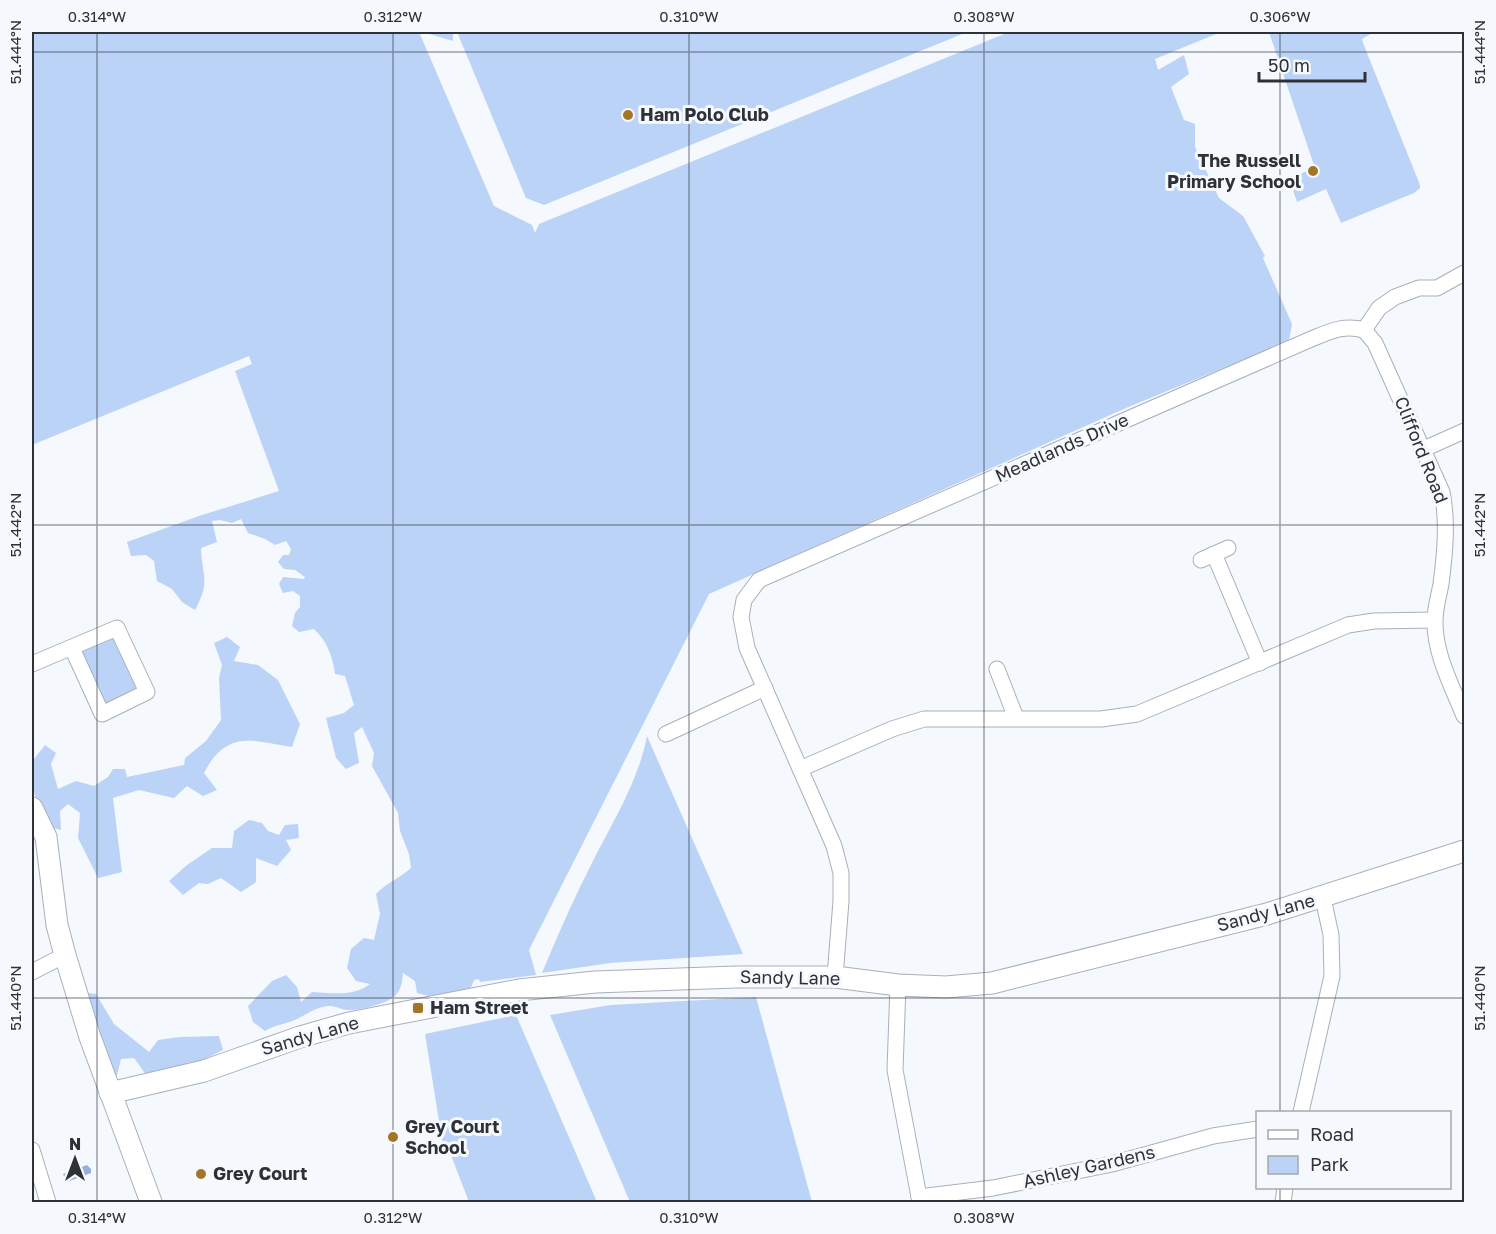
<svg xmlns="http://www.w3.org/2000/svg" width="1496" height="1234" font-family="'Golos Text',sans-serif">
<rect width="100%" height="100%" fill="#f5f8fd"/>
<!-- green -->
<g fill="#bbd3f7">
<path d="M 32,32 L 419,32 L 494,206 L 532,225 L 535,233 L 539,224 L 1009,32 L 1221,32 L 1155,59 L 1158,70 L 1184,55 L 1189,74 L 1171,87 L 1184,120 L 1195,124 L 1195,147 L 1219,198 L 1243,216 L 1265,256 L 1263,258 L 1292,324 L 1289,341 L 1126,408 L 709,594 L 529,950 L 536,975 L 480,982 L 479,979 L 474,980 L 470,990 L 428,996 L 417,993 L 415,981 L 403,973 C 402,981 402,988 396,995 C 387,1004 361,1010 348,1010 C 342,1010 336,1006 330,1006 C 317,1006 306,1015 295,1020 C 285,1024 275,1025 265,1031 L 253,1022 L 248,1006 L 272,981 L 286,975 L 297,987 L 301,1002 L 312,992 C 331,993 353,997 370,984 L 356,981 L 347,968 L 351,949 L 364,938 L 374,940 L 380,914 L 376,894 C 386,883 400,878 411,868 L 409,854 L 400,831 L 398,813 L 372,766 L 374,753 L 362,727 L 354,733 L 359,763 L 346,769 L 336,758 L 326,718 L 344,713 L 354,705 L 345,676 L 335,674 C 333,657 327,641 314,629 L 299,632 L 292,626 L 295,613 L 300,607 L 300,596 L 293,591 L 283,593 L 279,584 L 283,577 L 304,579 L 305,577 L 295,570 L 284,569 L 278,562 L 283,555 L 289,555 L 291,549 L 286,541 L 275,545 L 265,539 L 248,533 L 241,519 L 232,523 L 220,520 L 212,521 L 217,542 L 201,548 C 202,578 211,580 195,610 L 182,602 L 172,589 L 157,581 L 154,561 L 146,555 L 131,556 L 127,542 L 199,516 L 279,491 L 235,371 L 252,364 L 249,356 L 32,445 Z"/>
<path d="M 423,32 L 453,32 L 453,41 Z"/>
<path d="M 457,32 L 967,32 L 544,205 L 526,198 Z"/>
<path d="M 1269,32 L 1374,32 L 1362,39 L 1363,43 L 1420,185 L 1420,188 L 1414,193 L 1341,223 L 1326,189 L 1297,202 L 1289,178 L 1315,168 Z"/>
<path d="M 111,636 L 117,640 L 137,685 L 134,693 L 109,703 L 104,701 L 83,656 L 82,650 Z"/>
<path d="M 227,637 L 240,647 L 234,661 L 258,665 L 278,680 L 300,724 L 292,747 C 252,740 226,730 204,773 L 217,790 L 203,796 L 187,786 L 174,798 L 139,790 L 113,798 L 122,872 L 98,878 L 78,838 L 80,813 L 68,804 L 60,811 L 61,830 L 45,826 C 40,808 28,784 32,765 C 33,758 41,751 45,745 L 56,753 L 51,764 L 58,789 L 76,781 L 94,786 L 108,777 L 113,769 L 125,769 L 127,777 L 184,765 L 185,758 L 206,741 L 221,720 L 219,678 L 222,665 L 214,643 Z"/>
<path d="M 647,736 L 743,954 L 610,963 L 542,973 C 558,934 575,896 594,859 C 614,820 639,779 647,736 Z"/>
<path d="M 249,820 L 262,823 L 268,831 L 279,835 L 285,825 L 298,824 L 299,838 L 286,840 L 291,850 L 277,866 L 256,858 L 256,882 L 241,892 L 221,878 L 208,884 L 199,883 L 183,895 L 169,881 L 187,865 L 212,848 L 232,848 L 234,831 Z"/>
<path d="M 79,992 L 96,994 L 114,1024 L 149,1052 L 158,1040 L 180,1037 L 219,1036 L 223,1050 L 203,1060 L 187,1063 L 183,1071 L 149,1079 L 134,1058 L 121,1059 L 116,1079 Z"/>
<path d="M 756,997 L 812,1202 L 630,1202 L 550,1015 L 611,1005 Z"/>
<path d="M 516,1015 L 597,1202 L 469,1202 L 449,1150 L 444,1152 L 425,1034 Z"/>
</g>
<!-- water -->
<path fill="#94b1de" d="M 87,1165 L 91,1169 L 91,1173 L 67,1182 L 63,1174 Z"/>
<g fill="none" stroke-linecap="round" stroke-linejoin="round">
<defs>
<g id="street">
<path d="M 1364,330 L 1375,343 L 1442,492 C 1448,522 1445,553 1441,584 C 1439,595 1435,608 1435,620 C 1434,653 1452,686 1464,716"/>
<path d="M 1364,330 L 1379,308 L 1395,297 L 1419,288 L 1437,288 L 1464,273"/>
<path d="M 1424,449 L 1464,431"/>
<path d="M 1214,554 L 1260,663"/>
<path d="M 1201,560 L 1228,548"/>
<path d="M 32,664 L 117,628 L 147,692 L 102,714 L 72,648"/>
<path d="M 997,669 L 1016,718"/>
<path d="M 666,734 L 765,688"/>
<path d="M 800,769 L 892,729 L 924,719 L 1101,719 L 1137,714 L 1348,625 L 1374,621 L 1435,620"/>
<path d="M 32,972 L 65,955"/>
<path d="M 835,977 L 841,901 L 841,873 L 834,846 L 747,648 L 741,617 L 744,600 L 759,580 L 1309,340 C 1329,332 1343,324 1364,330"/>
<path d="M 898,985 L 895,1070 L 920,1202"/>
<path d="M 1301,1112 L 1332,976 L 1331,935 L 1323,898"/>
<path d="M 32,1150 L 48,1202"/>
<path d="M 919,1197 L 993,1188 L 1112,1164 L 1213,1136 L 1258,1129"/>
<path d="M 1283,1202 L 1285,1188"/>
</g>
<g id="secondary">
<path d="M 32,808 L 46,837 L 57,925 L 65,955 L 90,1037 L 151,1202"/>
<path d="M 110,1093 L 204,1071 L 300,1037 L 349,1023 L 519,990 L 595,982 L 736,977 L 835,977 L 898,985 L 946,987 L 992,983 L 1267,914 L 1464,851"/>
</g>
</defs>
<!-- street casing -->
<use href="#street" stroke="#a8b0bc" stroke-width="17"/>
<!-- secondary casing -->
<use href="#secondary" stroke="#a8b0bc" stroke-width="23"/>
<!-- street -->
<use href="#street" stroke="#fff" stroke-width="15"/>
<!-- secondary -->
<use href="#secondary" stroke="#fff" stroke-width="21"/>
</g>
<!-- ticks -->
<path fill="none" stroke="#2e3136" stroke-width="1.5" stroke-opacity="0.45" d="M 97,32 L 97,1202M 393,32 L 393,1202M 689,32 L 689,1202M 984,32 L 984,1202M 1280,32 L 1280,1112M 32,52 L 1464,52M 32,525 L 1464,525M 32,998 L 1464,998M 1280,1188 L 1280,1202"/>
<!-- markers -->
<g fill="#a17627" stroke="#f5f8fd" stroke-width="2">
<circle cx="628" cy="115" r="6"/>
<circle cx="1313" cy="171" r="6"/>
<rect x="412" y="1002" width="12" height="12" rx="3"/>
<circle cx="393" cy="1137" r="6"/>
<circle cx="201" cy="1174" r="6"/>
</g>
<g text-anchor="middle" stroke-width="6" stroke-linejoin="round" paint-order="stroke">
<!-- poi labels -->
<g font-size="18" font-weight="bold" fill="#2e3136" stroke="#f5f8fd" text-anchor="start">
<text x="640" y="121">Ham Polo Club</text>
<text x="1301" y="167" text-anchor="end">The Russell<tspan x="1301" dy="21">Primary School</tspan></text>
<text x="430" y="1014">Ham Street</text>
<text x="405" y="1133">Grey Court<tspan x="405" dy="21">School</tspan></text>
<text x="213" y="1180">Grey Court</text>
</g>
<!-- street labels -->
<g font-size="18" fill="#2e3136" stroke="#f5f8fd">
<text transform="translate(1062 448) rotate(-24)" y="6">Meadlands Drive</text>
<text transform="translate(1421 450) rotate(68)" y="6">Clifford Road</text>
<text transform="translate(1266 913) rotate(-15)" y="6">Sandy Lane</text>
<text transform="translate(790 978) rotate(1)" y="6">Sandy Lane</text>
<text transform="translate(310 1036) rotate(-16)" y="6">Sandy Lane</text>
<text transform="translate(1089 1167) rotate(-13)" y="6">Ashley Gardens</text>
</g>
</g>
<!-- border -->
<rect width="1496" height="1234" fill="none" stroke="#f5f8fd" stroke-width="66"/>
<!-- legend -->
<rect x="1256" y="1111" width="195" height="78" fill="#f5f8fd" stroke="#a5a8ad" stroke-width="1.5"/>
<rect x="1268" y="1130" width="30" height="9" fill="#ffffff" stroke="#a5a8ad" stroke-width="1.5"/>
<text x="1310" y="1141" font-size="18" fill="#2e3136">Road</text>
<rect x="1268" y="1156" width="30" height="18" fill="#bbd3f7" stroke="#a5a8ad" stroke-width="1.5"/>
<text x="1310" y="1171" font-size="18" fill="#2e3136">Park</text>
<!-- north arrow -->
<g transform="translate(75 1159)" stroke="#f5f8fd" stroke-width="4.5" paint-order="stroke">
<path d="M0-4.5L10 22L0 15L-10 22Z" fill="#2e3136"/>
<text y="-9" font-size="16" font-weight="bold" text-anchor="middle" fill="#2e3136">N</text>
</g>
<!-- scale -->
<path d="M1259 72v9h106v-9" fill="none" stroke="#2e3136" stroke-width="3"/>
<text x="1268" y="72" font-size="18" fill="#2e3136" stroke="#f5f8fd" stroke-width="4.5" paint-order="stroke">50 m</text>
<rect x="33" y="33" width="1430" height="1168" fill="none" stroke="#2e3136" stroke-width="2"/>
<g font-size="15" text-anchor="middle" fill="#2e3136">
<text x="97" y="22">0.314°W</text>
<text x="393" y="22">0.312°W</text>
<text x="689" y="22">0.310°W</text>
<text x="984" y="22">0.308°W</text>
<text x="1280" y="22">0.306°W</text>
<text transform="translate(16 52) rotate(-90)" y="5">51.444°N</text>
<text transform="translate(1480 52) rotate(-90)" y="5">51.444°N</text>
<text transform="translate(16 525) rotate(-90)" y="5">51.442°N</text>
<text transform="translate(1480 525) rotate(-90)" y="5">51.442°N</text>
<text transform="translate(16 998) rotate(-90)" y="5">51.440°N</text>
<text transform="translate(1480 998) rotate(-90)" y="5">51.440°N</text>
<text x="97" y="1223">0.314°W</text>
<text x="393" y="1223">0.312°W</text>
<text x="689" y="1223">0.310°W</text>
<text x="984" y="1223">0.308°W</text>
</g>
</svg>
